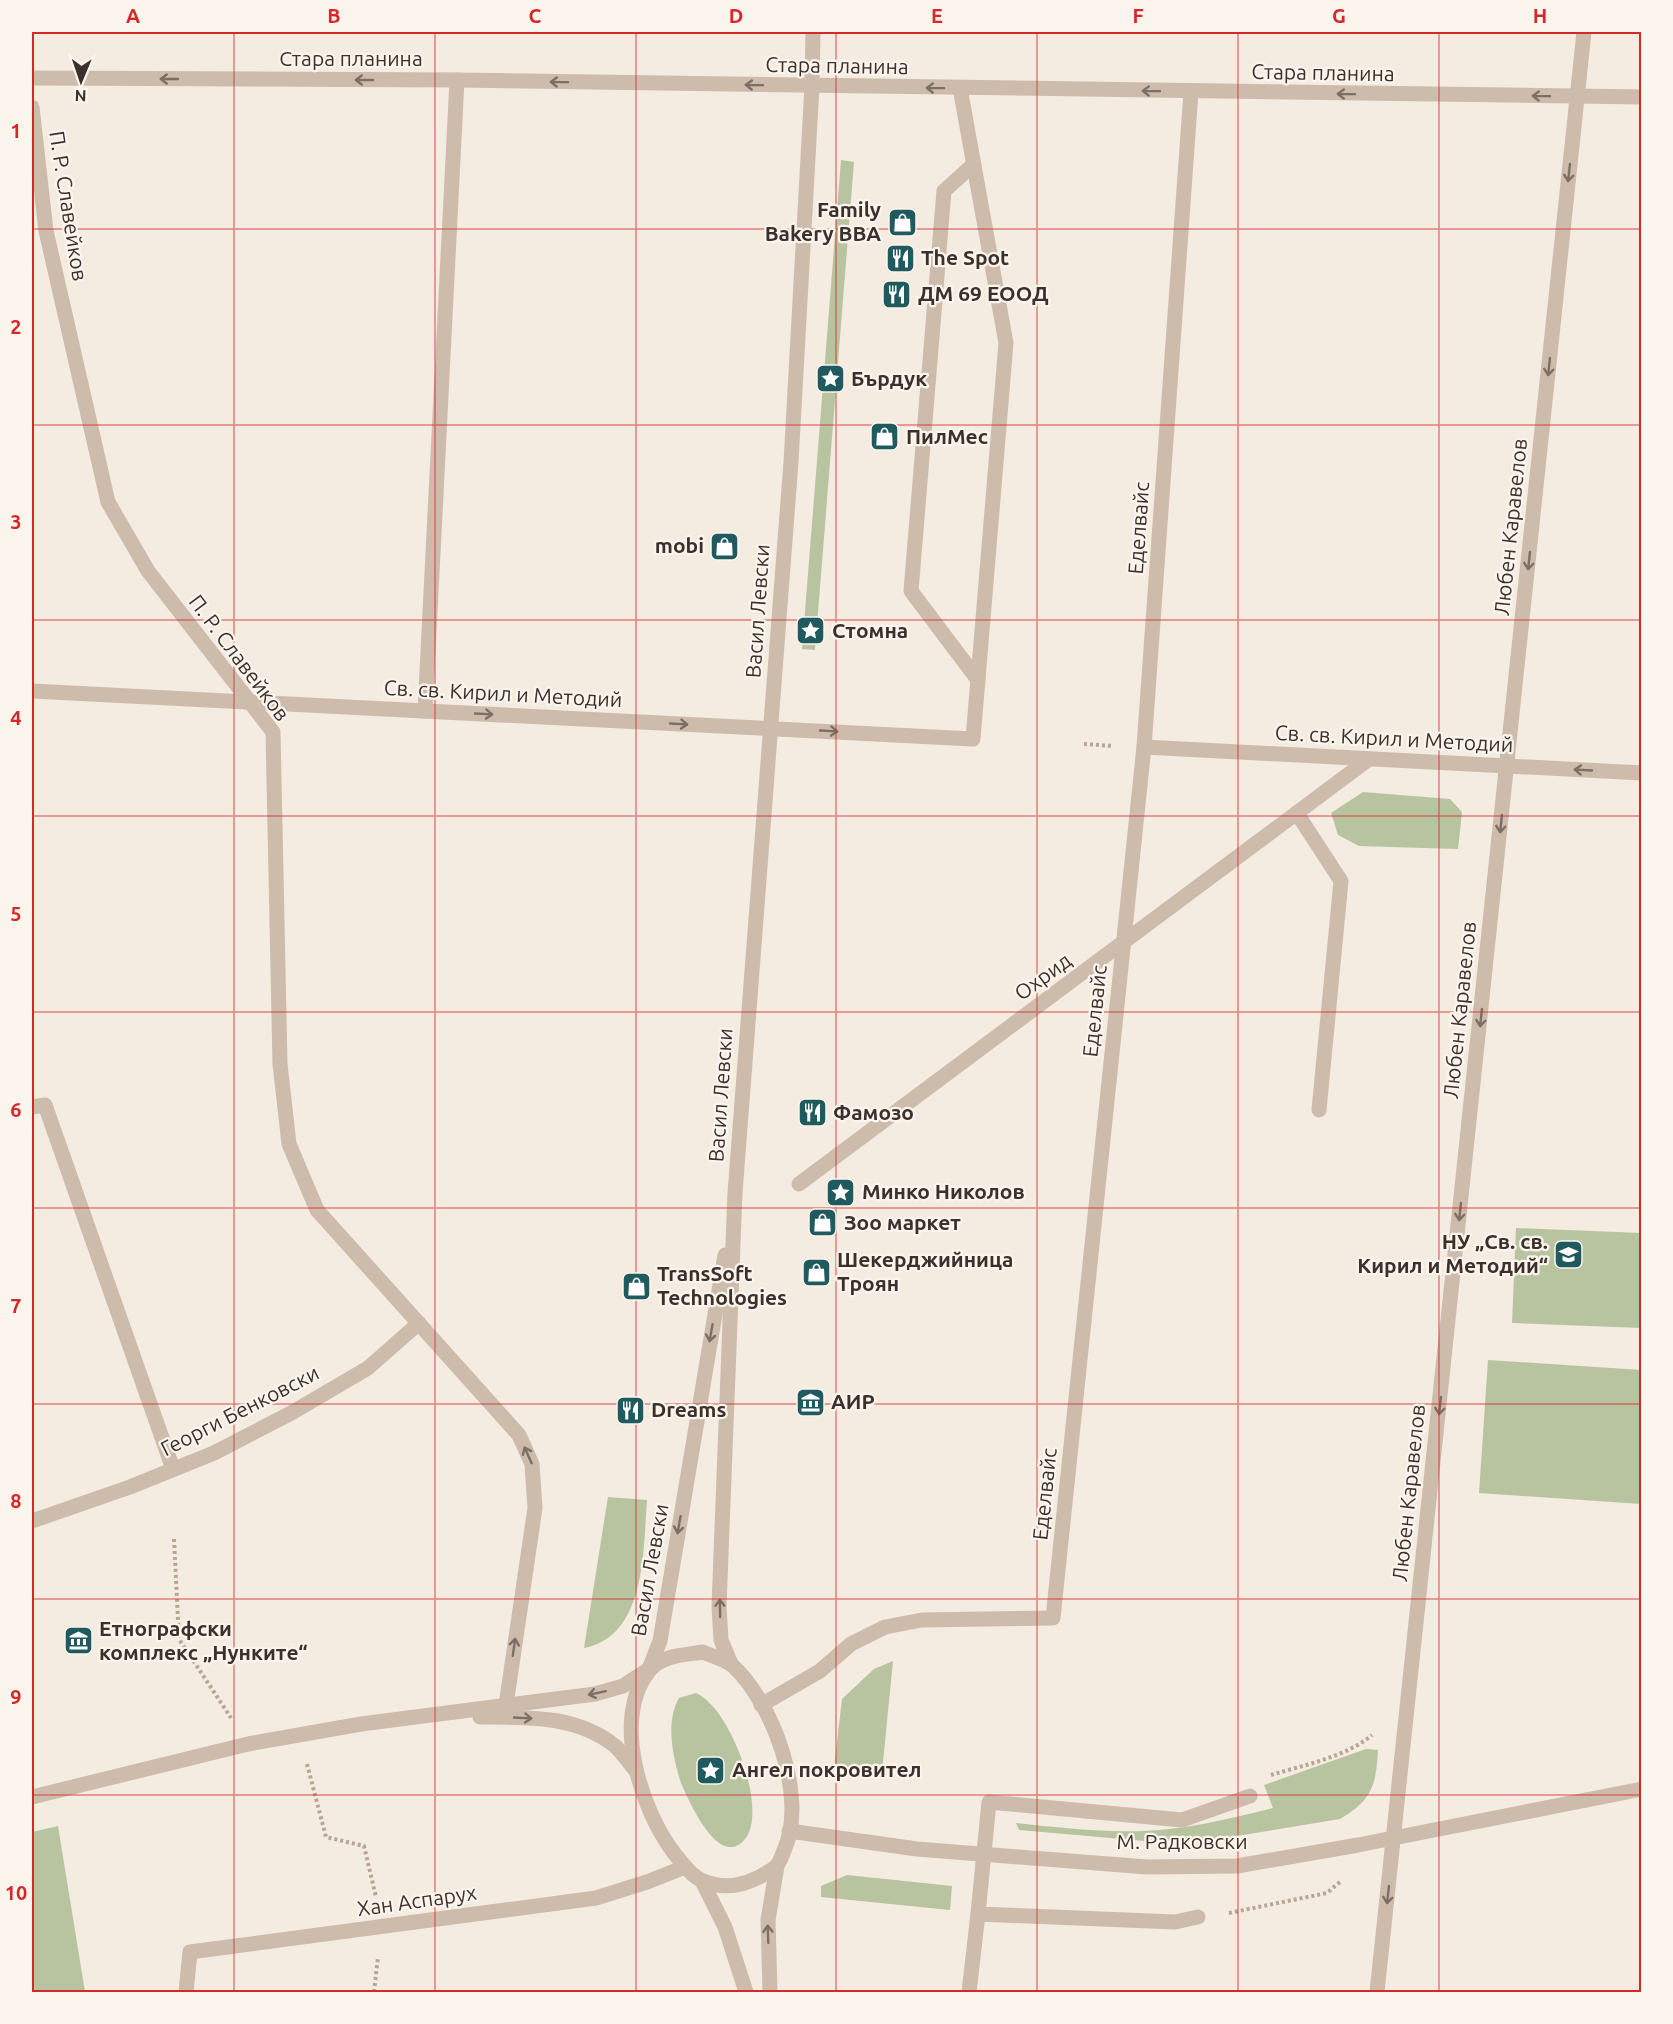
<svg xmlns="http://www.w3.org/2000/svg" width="1673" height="2024" font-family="Ubuntu,sans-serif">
<rect width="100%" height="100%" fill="#f4ebe1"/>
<!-- green -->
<g fill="#b8c4a0">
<path d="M 841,160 L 854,162 L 815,650 L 802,649 Z"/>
<path d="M 1363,792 L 1450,799 L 1462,812 L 1458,849 L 1359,846 L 1338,835 L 1331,813 Z"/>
<path d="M 1516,1228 L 1641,1233 L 1641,1328 L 1512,1323 Z"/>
<path d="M 1488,1360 L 1641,1370 L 1641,1504 L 1479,1493 Z"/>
<path d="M 608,1497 L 647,1500 C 643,1548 647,1636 584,1648 Z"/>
<path d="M 893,1661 L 882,1772 L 834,1768 L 842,1699 L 874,1669 Z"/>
<path d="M 696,1693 C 730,1707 769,1810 745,1839 C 719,1871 688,1799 681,1783 C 673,1758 665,1722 679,1698 Z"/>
<path d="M 1366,1749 L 1378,1750 C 1376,1786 1372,1800 1340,1819 L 1213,1840 L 1145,1841 L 1019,1830 L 1016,1823 C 1063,1828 1113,1834 1159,1830 C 1198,1827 1236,1817 1273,1808 L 1264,1785 Z"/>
<path d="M 58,1826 L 85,1992 L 32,1992 L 32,1832 Z"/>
<path d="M 847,1875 L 952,1886 L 950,1910 L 821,1897 L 821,1886 Z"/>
</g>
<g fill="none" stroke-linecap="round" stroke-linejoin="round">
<!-- path -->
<g stroke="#b9a596" stroke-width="4" stroke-dasharray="3 3" stroke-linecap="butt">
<path d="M 1084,744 L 1113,746"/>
<path d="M 174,1539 L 179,1639 L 231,1718"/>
<path d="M 307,1764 L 326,1837 L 364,1846 L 376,1897"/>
<path d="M 1271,1775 C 1304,1765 1346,1757 1372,1735"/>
<path d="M 1229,1913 L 1327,1893 L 1341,1881"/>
<path d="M 374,1992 L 378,1957"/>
</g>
<!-- minor -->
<g stroke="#cdbbac" stroke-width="15">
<path d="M 32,78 L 457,80 L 1642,97"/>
<path d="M 32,107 L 46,231 L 108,502 L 148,571 L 273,732 L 280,1064 L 289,1144 L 317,1210 L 519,1435 L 532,1464 L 535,1508 L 506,1705"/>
<path d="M 974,164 L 944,191 L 911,591 L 978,680"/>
<path d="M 32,691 L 973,739 L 1006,343 L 960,88"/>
<path d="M 425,711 L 457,80"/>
<path d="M 1144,747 L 1642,773"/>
<path d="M 1298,815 L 1341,881 L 1319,1110"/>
<path d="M 32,1107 L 45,1105 L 173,1469"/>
<path d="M 799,1184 L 1369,759"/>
<path d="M 32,1521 L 130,1487 L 214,1453 L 293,1412 L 368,1368 L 419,1323"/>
<path d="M 703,1652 C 712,1656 724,1659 732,1665 C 773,1702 807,1796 785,1848 C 782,1855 780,1864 774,1868 C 753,1883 729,1892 703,1881 C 691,1876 682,1863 674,1853 C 641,1810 611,1718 649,1671 C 661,1655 685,1655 703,1652 Z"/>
<path d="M 731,1664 L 721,1640 L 719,1606 L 735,1193 L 791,462 L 812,86 L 813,32"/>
<path d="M 761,1705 L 820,1671 L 851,1644 L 885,1627 L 922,1620 L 1053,1618 L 1144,747 L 1191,92"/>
<path d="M 480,1717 C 526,1717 577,1715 615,1746 C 623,1753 629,1763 636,1771"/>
<path d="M 32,1797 L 248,1744 L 361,1724 L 595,1694 L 623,1686 L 649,1669 L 660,1641 L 725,1255"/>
<path d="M 789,1831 L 917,1849 L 1147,1867 L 1237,1866 L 1358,1845 L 1642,1789"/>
<path d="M 702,1881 L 725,1927 L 746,1992"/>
<path d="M 1198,1917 L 1175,1922 L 978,1914 L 989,1802 L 1182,1820 L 1250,1796"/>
<path d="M 186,1992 L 190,1952 L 596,1898 L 647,1882 L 685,1867"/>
<path d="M 770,1992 L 768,1920 L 777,1866"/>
<path d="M 969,1992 L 978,1914"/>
<path d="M 1377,1992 L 1584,32"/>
</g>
</g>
<!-- one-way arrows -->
<defs><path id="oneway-shaft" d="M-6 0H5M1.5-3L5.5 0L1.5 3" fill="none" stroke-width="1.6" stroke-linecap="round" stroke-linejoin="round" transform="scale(1.5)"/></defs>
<g stroke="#7d6f65">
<use href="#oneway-shaft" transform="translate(169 79) rotate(-180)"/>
<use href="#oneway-shaft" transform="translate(364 80) rotate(-180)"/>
<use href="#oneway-shaft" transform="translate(559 82) rotate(-179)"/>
<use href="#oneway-shaft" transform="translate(754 85) rotate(-179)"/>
<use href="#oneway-shaft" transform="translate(935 88) rotate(-179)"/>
<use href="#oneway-shaft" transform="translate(1151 91) rotate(-179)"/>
<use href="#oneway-shaft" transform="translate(1346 94) rotate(-179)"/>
<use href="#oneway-shaft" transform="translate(1541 96) rotate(-179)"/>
<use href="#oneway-shaft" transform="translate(1569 173) rotate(96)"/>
<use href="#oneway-shaft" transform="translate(1549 367) rotate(96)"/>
<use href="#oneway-shaft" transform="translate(1529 561) rotate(96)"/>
<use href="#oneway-shaft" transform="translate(484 714) rotate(3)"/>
<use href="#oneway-shaft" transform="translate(679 724) rotate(3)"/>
<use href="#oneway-shaft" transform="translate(829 731) rotate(3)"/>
<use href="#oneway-shaft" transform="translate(1583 770) rotate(-177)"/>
<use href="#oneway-shaft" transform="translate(1501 824) rotate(96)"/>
<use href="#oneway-shaft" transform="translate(1481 1018) rotate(96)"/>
<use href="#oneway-shaft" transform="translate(1460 1212) rotate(96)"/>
<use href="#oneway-shaft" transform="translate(711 1333) rotate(100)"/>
<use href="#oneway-shaft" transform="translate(1440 1406) rotate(96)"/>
<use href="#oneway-shaft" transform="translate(528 1455) rotate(-114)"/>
<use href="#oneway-shaft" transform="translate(679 1525) rotate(100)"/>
<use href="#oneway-shaft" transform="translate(720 1608) rotate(-91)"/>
<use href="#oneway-shaft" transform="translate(514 1647) rotate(-82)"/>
<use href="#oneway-shaft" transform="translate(597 1693) rotate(168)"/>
<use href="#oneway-shaft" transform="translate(523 1718) rotate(3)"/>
<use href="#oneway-shaft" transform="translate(1388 1895) rotate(96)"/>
<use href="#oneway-shaft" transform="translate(768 1934) rotate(-92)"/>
</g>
<!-- grid -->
<path fill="none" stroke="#d62828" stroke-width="1.5" stroke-opacity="0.55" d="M 234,32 L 234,1992M 435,32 L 435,1992M 636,32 L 636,1992M 836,32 L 836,1992M 1037,32 L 1037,1992M 1238,32 L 1238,1992M 1439,32 L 1439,1992M 32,229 L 1642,229M 32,425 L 1642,425M 32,620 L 1642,620M 32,816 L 1642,816M 32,1012 L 1642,1012M 32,1208 L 1642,1208M 32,1404 L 1642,1404M 32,1599 L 1642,1599M 32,1795 L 1642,1795"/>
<!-- icons -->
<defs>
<symbol id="shop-square" viewBox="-11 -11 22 22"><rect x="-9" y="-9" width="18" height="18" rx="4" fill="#1f5a5e" stroke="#fbf5ee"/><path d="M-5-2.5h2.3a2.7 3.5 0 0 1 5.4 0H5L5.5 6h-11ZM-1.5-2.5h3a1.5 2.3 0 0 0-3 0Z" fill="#fff"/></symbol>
<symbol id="restaurant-square" viewBox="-11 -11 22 22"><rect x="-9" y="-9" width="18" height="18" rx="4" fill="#1f5a5e" stroke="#fbf5ee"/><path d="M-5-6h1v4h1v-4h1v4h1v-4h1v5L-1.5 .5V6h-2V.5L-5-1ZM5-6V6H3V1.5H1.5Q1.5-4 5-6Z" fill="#fff"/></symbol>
<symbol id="sight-square" viewBox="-11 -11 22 22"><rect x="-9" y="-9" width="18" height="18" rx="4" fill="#1f5a5e" stroke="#fbf5ee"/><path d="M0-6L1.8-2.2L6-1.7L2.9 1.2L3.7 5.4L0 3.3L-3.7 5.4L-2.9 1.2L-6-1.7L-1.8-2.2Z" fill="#fff"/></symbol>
<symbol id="school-square" viewBox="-11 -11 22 22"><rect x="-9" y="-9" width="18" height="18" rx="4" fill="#1f5a5e" stroke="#fbf5ee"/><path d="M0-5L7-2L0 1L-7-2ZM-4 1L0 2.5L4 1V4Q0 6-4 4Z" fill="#fff"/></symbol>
<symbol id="museum-square" viewBox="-11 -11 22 22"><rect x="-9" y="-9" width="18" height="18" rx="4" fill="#1f5a5e" stroke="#fbf5ee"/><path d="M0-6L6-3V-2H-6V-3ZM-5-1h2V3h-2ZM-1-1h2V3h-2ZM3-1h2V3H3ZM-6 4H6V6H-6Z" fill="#fff"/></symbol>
</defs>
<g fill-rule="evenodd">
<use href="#shop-square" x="886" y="206" width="33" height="33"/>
<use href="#restaurant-square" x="884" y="242" width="33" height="33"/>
<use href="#restaurant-square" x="880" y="278" width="33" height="33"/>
<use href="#sight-square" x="814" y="362" width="33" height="33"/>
<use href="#shop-square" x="868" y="420" width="33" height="33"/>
<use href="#shop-square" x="708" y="530" width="33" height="33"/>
<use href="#sight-square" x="794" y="614" width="33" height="33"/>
<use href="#restaurant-square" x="796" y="1096" width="33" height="33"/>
<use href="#sight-square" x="824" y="1176" width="33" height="33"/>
<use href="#shop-square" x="806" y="1206" width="33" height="33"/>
<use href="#school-square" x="1552" y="1238" width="33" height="33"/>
<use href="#shop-square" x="800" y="1256" width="33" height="33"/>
<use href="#shop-square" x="620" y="1270" width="33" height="33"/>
<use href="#museum-square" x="794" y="1386" width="33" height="33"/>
<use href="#restaurant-square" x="614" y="1394" width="33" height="33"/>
<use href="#museum-square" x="62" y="1624" width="33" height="33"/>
<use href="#sight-square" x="694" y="1754" width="33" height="33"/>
</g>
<g text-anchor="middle" stroke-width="4.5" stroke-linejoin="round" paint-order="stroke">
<!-- street labels -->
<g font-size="21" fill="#3b302b" stroke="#fbf5ee">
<text x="351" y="66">Стара планина</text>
<text transform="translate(837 66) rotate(1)" y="7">Стара планина</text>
<text transform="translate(1323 73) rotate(1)" y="7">Стара планина</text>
<text transform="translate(68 206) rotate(81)" y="7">П. Р. Славейков</text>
<text transform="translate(1511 527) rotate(-84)" y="7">Любен Каравелов</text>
<text transform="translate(1139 528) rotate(-86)" y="7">Еделвайс</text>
<text transform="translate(758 611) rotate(-86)" y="7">Васил Левски</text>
<text transform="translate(239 658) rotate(53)" y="7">П. Р. Славейков</text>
<text transform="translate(503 694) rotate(3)" y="7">Св. св. Кирил и Методий</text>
<text transform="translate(1394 739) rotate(3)" y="7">Св. св. Кирил и Методий</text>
<text transform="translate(1043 977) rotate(-36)" y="7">Охрид</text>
<text transform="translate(1460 1010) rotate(-84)" y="7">Любен Каравелов</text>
<text transform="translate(1095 1011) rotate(-84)" y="7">Еделвайс</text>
<text transform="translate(721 1095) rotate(-86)" y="7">Васил Левски</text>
<text transform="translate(240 1411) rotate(-27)" y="7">Георги Бенковски</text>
<text transform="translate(1409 1493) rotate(-84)" y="7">Любен Каравелов</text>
<text transform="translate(1045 1494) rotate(-84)" y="7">Еделвайс</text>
<text transform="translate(650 1570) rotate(-80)" y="7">Васил Левски</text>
<text x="1182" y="1849">М. Радковски</text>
<text transform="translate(417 1901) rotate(-8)" y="7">Хан Аспарух</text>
</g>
<!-- poi labels -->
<g font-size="21" font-weight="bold" fill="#3b302b" stroke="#fbf5ee" text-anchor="start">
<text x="881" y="217" text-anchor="end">Family<tspan x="881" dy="24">Bakery BBA</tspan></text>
<text x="921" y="265">The Spot</text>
<text x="918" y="301">ДМ 69 ЕООД</text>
<text x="851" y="386">Бърдук</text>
<text x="906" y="444">ПилМес</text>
<text x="704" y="553" text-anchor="end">mobi</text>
<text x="832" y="638">Стомна</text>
<text x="833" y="1120">Фамозо</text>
<text x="862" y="1199">Минко Николов</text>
<text x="844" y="1230">Зоо маркет</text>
<text x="1548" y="1249" text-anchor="end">НУ „Св. св.<tspan x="1548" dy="24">Кирил и Методий“</tspan></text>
<text x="837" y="1267">Шекерджийница<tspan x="837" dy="24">Троян</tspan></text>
<text x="657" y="1281">TransSoft<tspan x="657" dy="24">Technologies</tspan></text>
<text x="831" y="1409">АИР</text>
<text x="651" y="1417">Dreams</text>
<text x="99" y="1636">Етнографски<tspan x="99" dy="24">комплекс „Нунките“</tspan></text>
<text x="732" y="1777">Ангел покровител</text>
</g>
</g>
<!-- border -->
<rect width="1673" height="2024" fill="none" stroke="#fbf5ee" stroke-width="66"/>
<!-- north arrow -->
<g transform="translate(81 81) rotate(182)" stroke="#fbf5ee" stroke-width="4.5" paint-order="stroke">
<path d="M0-4.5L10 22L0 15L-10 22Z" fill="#3b302b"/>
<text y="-9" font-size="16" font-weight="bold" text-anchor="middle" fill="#3b302b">N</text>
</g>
<rect x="33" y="33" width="1607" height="1958" fill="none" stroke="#d62828" stroke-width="2"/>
<g font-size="20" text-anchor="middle" font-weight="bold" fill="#d62828">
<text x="133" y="23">A</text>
<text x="334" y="23">B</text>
<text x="535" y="23">C</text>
<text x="736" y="23">D</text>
<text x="937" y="23">E</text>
<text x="1138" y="23">F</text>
<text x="1339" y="23">G</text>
<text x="1540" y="23">H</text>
<text x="16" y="138">1</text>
<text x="16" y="334">2</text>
<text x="16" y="529">3</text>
<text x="16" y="725">4</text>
<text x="16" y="921">5</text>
<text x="16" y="1117">6</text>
<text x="16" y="1313">7</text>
<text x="16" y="1508">8</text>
<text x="16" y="1704">9</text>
<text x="16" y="1900">10</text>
</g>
</svg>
